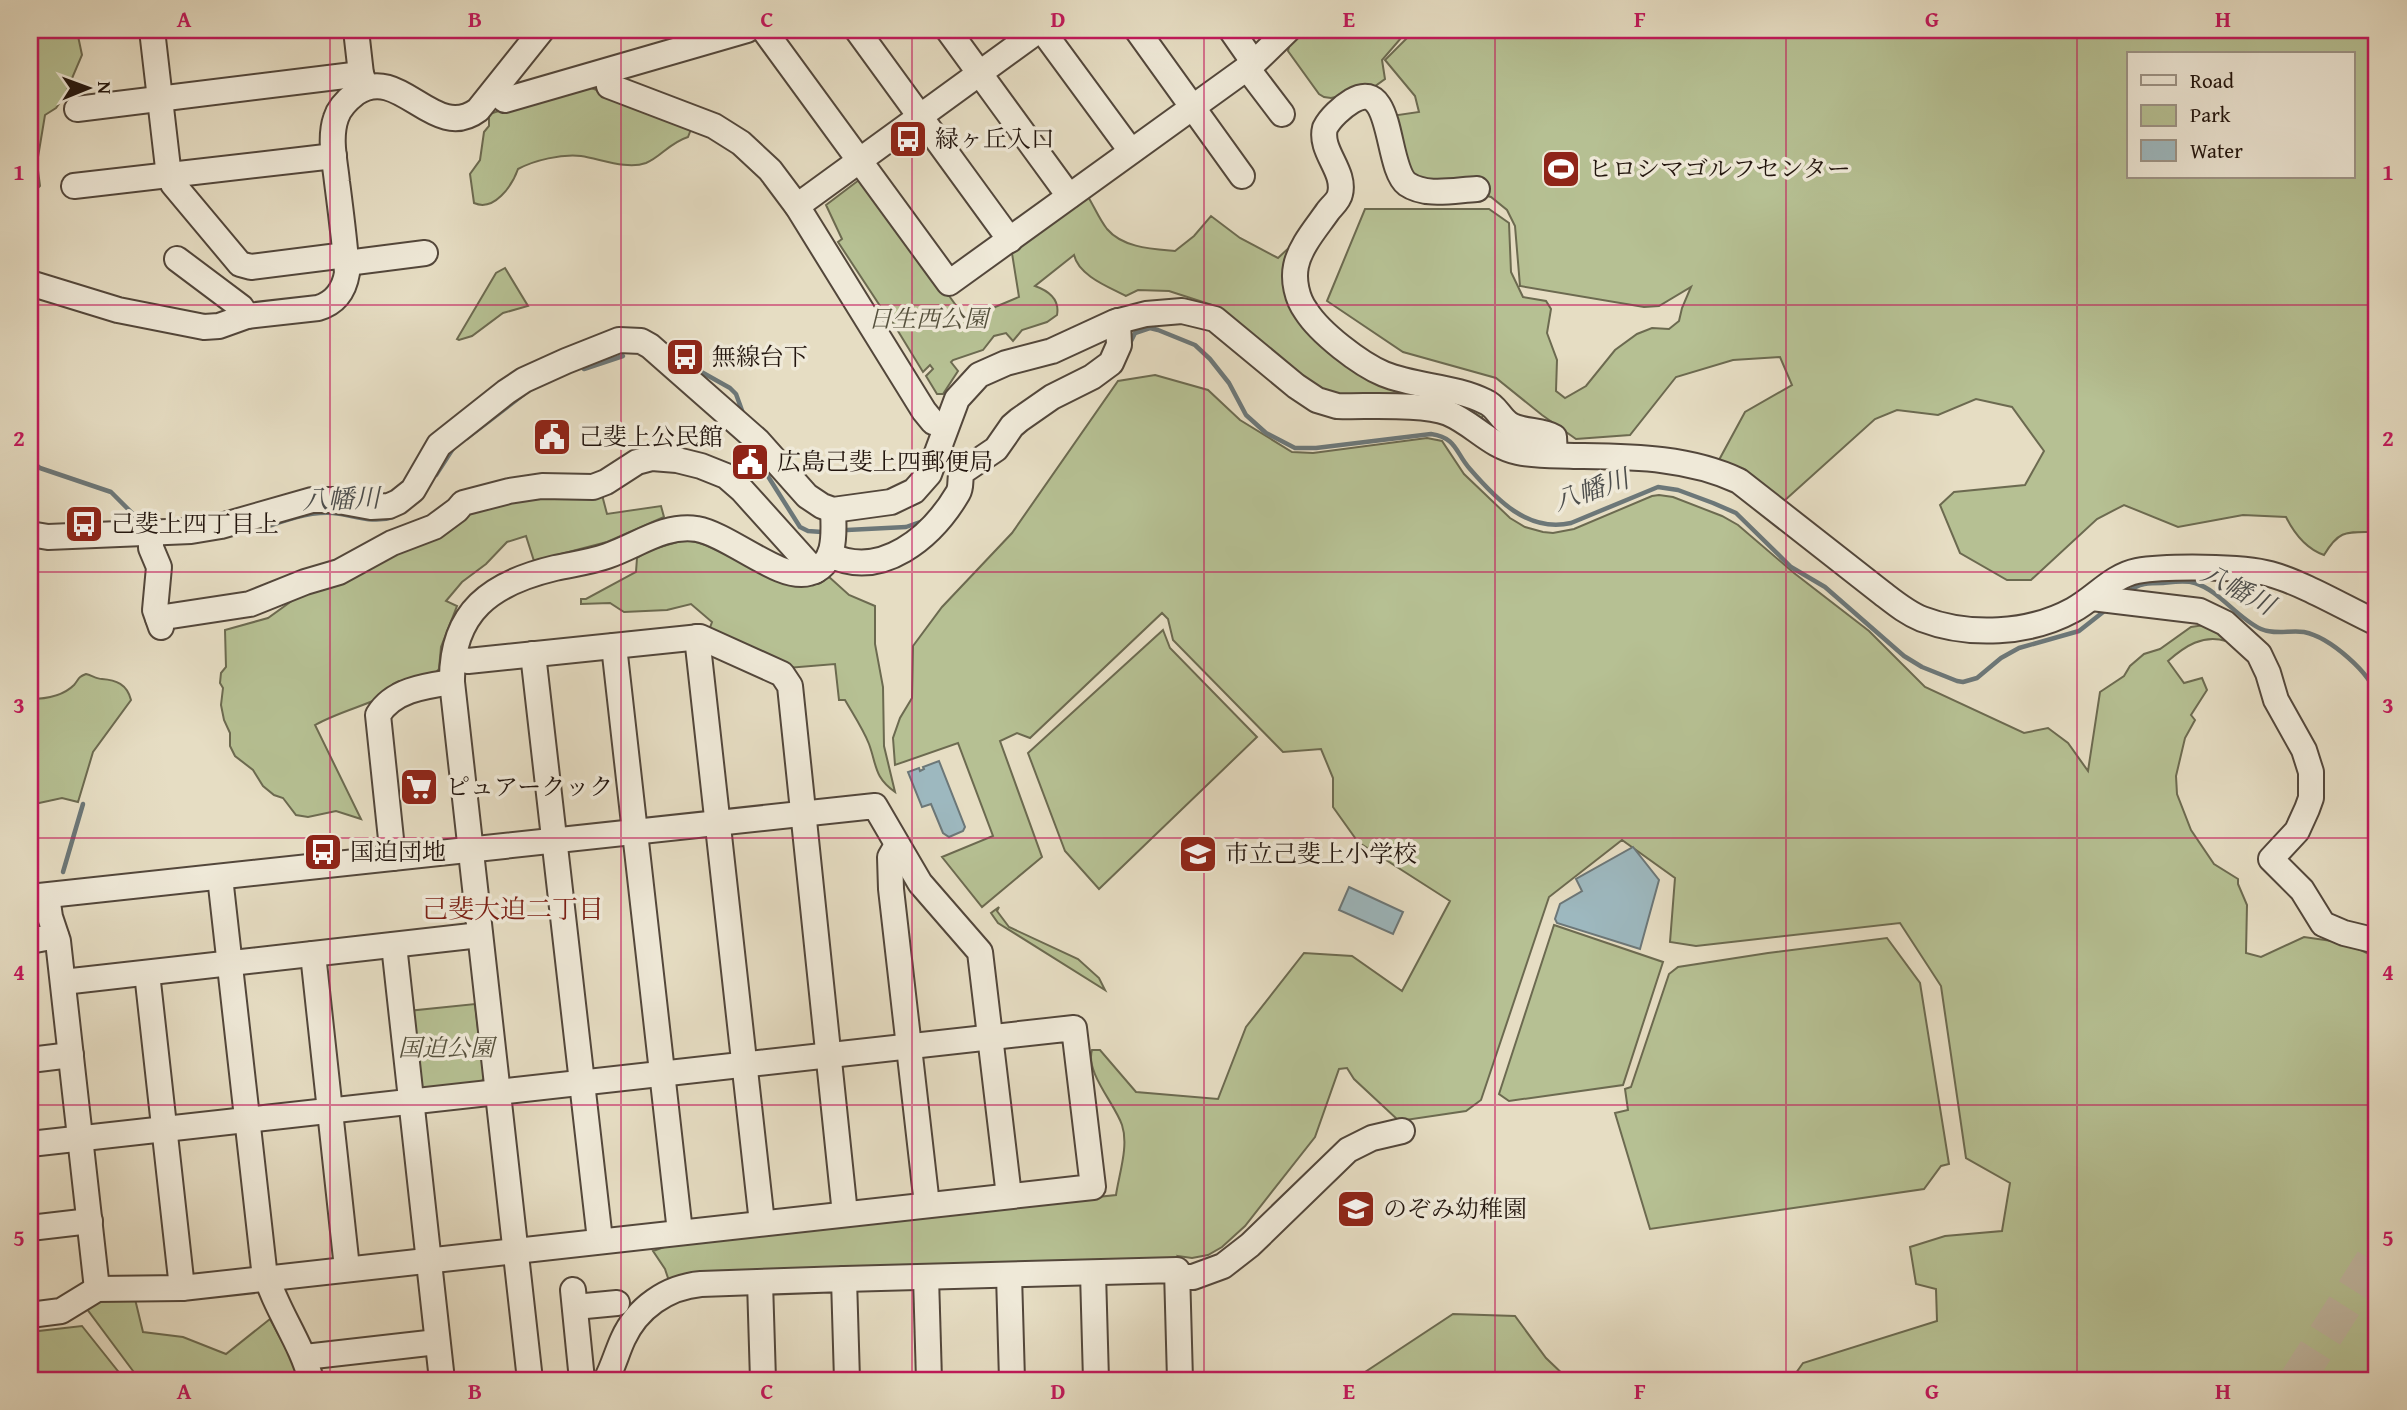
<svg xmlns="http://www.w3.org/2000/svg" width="2407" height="1410" font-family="'Gentium Book Plus','Noto Serif JP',serif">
<rect width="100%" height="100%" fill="#e6ddc3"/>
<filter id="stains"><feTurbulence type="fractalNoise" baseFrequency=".00286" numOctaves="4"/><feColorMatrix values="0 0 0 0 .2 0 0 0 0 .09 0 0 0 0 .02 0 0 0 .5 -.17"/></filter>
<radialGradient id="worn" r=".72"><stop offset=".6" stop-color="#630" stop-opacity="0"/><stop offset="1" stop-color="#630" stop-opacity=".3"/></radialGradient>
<!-- green -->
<g fill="#b6c093" stroke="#6c6a50" stroke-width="2" fill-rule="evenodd">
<path d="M 30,30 L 86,30 L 88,34 L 78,36 L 82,55 L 64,97 L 56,108 L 45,115 L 37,163 L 40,186 L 30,196 Z"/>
<path d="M 1300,30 L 1408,30 L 1382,60 L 1385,79 L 1371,89 L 1331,98 L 1324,97 L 1319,94 L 1288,51 L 1291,37 Z"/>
<path d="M 1415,30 L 2377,30 L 2377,528 L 2373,532 C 2346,532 2339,530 2324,555 C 2307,549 2294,533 2286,517 L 2243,515 L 2178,527 L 2124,505 L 2097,519 L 2031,580 L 2007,580 L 1960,553 L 1940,505 L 1954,492 L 2025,485 L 2044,451 L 2012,407 L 1976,399 L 1938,415 L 1897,410 L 1875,419 L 1784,501 L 1719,460 L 1745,412 L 1792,385 L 1780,357 L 1733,360 L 1676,377 L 1630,435 L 1576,439 L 1542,415 L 1496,378 L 1403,352 L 1327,301 L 1365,209 L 1489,209 L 1509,223 L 1511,272 L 1523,297 L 1546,301 L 1551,309 L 1547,333 L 1557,360 L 1556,391 L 1565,398 L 1586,386 L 1615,350 L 1637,334 L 1652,328 L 1669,329 L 1679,321 L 1682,308 L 1691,287 L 1659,306 L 1644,307 L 1520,286 L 1515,226 L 1507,210 L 1491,197 L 1429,182 L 1407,172 L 1391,116 L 1419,112 L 1415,96 L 1385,60 ZM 2129,54 L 2353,54 L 2353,177 L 2129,177 Z"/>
<path d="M 580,87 L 588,87 L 683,119 L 693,124 L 688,137 C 669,143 661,157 646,163 C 627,170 601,159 581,156 C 561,154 535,160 518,169 C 512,186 494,212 474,203 L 470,174 L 480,160 L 484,132 L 489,126 L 489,114 Z"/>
<path d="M 859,180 L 866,181 L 968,322 L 988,310 L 1019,297 L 1011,247 L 1087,195 C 1094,206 1099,219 1107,229 C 1123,248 1153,249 1175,251 L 1194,236 L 1211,216 L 1240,238 L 1278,258 L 1293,244 L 1306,325 L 1486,410 L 1479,423 L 1344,397 L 1311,385 L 1215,306 L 1169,291 L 1138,290 L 1126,296 C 1109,287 1079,276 1074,255 L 1035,286 C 1049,291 1060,299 1057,315 L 1047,322 L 1022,330 L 1013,341 L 1006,333 L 994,336 L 983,350 L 953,360 L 951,362 L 958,371 L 943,394 L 937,394 L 926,376 L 933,369 L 930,365 L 923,372 L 890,318 L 888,318 L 838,242 L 842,239 L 826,205 Z"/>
<path d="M 505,268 L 528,306 L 503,313 L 472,336 L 459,340 L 457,339 L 496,273 Z"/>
<path d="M 1155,375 L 1208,390 L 1240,420 L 1292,452 L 1313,453 L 1427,438 L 1442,441 L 1464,474 L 1510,518 L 1525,527 L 1543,532 L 1553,533 L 1574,529 L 1652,496 L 1659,495 L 1673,497 L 1722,516 L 1738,525 L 1794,573 L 1869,631 L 1925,687 L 2024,733 L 2048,728 L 2068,743 L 2088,771 L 2100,692 L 2124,676 L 2130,666 L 2144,654 L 2160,649 L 2191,627 L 2211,624 L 2226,641 C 2203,634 2185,646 2168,661 L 2184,683 L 2202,678 L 2207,690 L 2191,715 L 2195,720 L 2185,738 L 2176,776 L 2177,794 L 2191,830 L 2214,864 L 2238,879 L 2238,884 L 2247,905 L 2246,953 L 2261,957 L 2304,937 L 2346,943 L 2373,956 L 2377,956 L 2377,1380 L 1791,1380 L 1803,1363 L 1937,1321 L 1936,1289 L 1916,1284 L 1910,1247 L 1945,1236 L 2002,1231 L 2010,1183 L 1966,1158 L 1941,986 L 1900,923 L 1696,946 L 1670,942 L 1675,878 L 1622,840 L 1549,897 L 1481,1100 L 1466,1111 L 1399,1121 L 1354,1079 L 1347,1068 L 1339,1069 L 1315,1137 L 1245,1226 L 1222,1247 L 1208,1255 L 1192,1258 L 1178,1256 L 1184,1265 L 670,1284 L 665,1269 L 653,1251 L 681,1241 L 1116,1195 C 1119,1174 1129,1146 1122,1125 C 1115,1104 1085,1072 1092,1050 L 1100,1050 L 1136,1092 L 1218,1099 L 1246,1027 L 1304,953 L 1352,956 L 1402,991 L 1450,901 L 1358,842 L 1333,807 L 1333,778 L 1321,749 L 1283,752 L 1173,640 L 1168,619 L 1162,613 L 1030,738 L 1017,733 L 1000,741 L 1042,857 L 982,907 L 942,857 L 993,836 L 958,743 L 895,765 L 893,738 L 900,718 L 912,698 L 913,646 L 942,607 L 1012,533 L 1118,381 Z"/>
<path d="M 601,491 L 607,514 L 661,506 L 664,517 L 607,542 L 534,561 L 526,536 L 507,542 L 486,564 L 462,582 L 446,601 L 457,606 L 441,647 L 439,669 L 432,677 L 406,682 L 399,681 L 393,684 L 395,691 C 369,705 340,711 315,725 L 361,819 L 336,811 L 308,817 L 296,815 L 283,798 L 274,795 L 263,786 L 253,770 L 235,756 L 230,746 L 230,733 L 224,720 L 221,705 L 223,688 L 220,683 L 221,673 L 226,667 L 225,630 L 268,618 L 300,595 L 475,506 Z"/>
<path d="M 684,540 C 734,544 779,607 828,576 L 849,595 L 875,606 L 875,644 L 883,687 L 884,746 L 895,792 C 874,777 877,766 869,744 C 863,729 853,714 845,700 L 839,700 L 835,664 L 787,668 L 708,633 L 712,622 L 691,604 L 667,610 L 624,612 L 610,603 L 581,604 L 581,599 L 586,599 L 636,572 L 637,558 L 650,550 Z"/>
<path d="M 1163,630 L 1170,648 L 1257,737 L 1099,889 L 1065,851 L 1028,753 Z"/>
<path d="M 86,674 C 91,675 97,679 102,679 C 116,680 127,684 131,700 L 93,752 L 78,802 L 62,798 L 30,805 L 30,699 C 44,699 63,696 74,685 C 79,679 78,677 86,674 Z"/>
<path d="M 999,907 L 997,911 L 1009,927 L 1078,959 L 1099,978 L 1105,990 L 998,923 L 991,913 Z"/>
<path d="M 1554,925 L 1663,962 L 1623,1085 L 1509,1101 L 1499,1094 Z"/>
<path d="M 1887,938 L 1920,983 L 1949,1164 L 1941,1166 L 1924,1189 L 1650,1229 L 1615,1113 L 1628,1110 L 1625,1089 L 1631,1087 L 1669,974 L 1678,967 L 1768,953 Z"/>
<path d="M 475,1004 L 484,1078 L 477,1087 L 423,1093 L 415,1087 L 408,1011 Z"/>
<path d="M 135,1299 L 143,1332 L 183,1337 L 226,1354 L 270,1319 L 293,1362 L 298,1380 L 136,1380 L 136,1375 L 84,1305 L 103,1300 Z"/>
<path d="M 1453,1314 L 1515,1316 L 1546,1358 L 1569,1380 L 1353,1380 Z"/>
<path d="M 82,1326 L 125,1380 L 30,1380 L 30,1332 Z"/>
</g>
<!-- water -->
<g fill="#9db8bf" stroke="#6c7778" stroke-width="2">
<path d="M 939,761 L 965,827 L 963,831 L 949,837 L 943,833 L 931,804 L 922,807 L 908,772 L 919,768 L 920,771 L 924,769 L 923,767 Z"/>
<path d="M 1633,847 L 1659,880 L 1640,949 L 1557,923 L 1555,919 L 1560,904 L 1582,891 L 1576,879 Z"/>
<path d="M 1349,887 L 1403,912 L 1393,934 L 1339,910 Z"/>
</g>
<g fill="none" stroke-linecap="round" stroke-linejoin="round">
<!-- stream -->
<g stroke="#6c7778" stroke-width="4.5">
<path d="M 1129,345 L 1135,333 L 1150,328 L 1158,330 L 1195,345 L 1210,359 L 1229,383 L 1246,415 L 1266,433 L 1295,448 L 1316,448 L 1431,434 C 1457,438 1455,452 1470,469 C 1496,499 1528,533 1571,523 L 1658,487 L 1678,490 L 1713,503 L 1736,513 L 1791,567 L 1825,587 L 1904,656 L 1922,667 L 1957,681 L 1963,682 L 1977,678 L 2001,658 L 2019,648 L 2079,631 L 2107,609"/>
<path d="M 689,365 L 730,388 L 736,394 L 744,416"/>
<path d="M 584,369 L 623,356"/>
<path d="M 467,438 L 524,394"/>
<path d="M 759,457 L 764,470 L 800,527 L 808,531 L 822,532"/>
<path d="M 30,460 L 40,468 L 111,492 L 135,516"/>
<path d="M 436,475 L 454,447"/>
<path d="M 847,530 L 906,527 L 923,521"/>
<path d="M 241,532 L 252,532 C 277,523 306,511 333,513 C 354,515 372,524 393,517"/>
<path d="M 2128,592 C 2139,583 2149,583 2163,583 C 2173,582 2185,580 2195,583 C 2220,591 2237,618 2261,629 C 2274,635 2290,630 2304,632 C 2329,637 2372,673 2377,698"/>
<path d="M 63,872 L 83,804"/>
</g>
<!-- highway-tunnel -->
<path stroke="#bfb59f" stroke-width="35" stroke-dasharray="35 18" stroke-linecap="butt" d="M 2297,1380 L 2377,1254"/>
<defs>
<g id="minor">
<path d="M 152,30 L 168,168 L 173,184 L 240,264 L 251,267 L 346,255"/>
<path d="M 356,30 L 361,74 L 366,87"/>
<path d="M 764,30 L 949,283 L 1254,63 L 1288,30"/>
<path d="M 857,30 L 1010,240"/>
<path d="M 948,30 L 1069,196"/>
<path d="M 1042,30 L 1131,151"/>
<path d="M 1137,30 L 1242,176"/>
<path d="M 1231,30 L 1254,63"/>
<path d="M 1247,68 L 1282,114"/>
<path d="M 606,72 L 609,86 L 714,126 L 741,143 L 770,170 L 797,206 L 924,411 L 933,422 L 946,426"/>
<path d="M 495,91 L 505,100 L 747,30"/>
<path d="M 77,109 L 361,74"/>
<path d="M 74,186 L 334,156"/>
<path d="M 1477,189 C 1455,190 1426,197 1407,184 C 1385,167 1394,76 1352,101 C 1342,107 1330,118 1325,128 C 1319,151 1346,171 1340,194 C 1339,200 1332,206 1328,211 C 1317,227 1300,246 1296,266 C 1293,280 1297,299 1306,311 C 1320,333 1360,364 1384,374 C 1416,387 1455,386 1486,402 C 1496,406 1500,418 1509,424 C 1523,433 1541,429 1554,437 L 1555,455"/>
<path d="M 797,206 L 1039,30"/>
<path d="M 177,259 L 241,307 L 247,316"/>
<path d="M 347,263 L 425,253"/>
<path d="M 30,283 L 118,310 L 204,327 L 219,326 L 247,316 L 318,308 C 335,303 344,291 347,273 C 345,243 341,213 337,182 C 335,162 329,138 336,118 C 339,108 347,100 356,93 C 400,63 434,143 478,110 L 542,30"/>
<path d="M 151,533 L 151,548 L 159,567 L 155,610 L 161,627"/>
<path d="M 30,534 L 48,537 L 191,531 L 221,526 L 312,500 L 333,500 L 371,507 L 389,506 L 398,502 L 413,490 L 439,445 L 506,392 L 524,380 L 566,361 L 619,340 L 641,341 L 650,346 L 758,441 L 807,496 L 822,506 L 833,510 L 891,502 L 914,491 L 929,474 L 957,399 L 979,375 L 1006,363 L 1052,351 L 1115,322 L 1146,314 L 1182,311 L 1215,319 L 1296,386 L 1317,400 L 1337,406 C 1366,407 1424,403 1448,413 C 1474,424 1490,446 1518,452 C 1537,456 1558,455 1577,456 C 1633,457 1688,457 1739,481 L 1882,593 C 1895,603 1907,613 1922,619 C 1969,637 2029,634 2073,610 C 2095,598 2112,576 2137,571 C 2165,566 2243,566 2270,574 C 2303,583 2345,608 2377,623"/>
<path d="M 830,555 C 882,580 932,537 958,493 C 962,486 959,479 962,472 L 996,449 L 1012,426 L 1019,420 L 1052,397 L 1092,377 L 1111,363 L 1119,345 L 1118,321"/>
<path d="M 2092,598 L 2200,611 L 2225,623 L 2259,654 L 2268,673 L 2276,700 L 2304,750 L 2311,772 L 2311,798 L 2307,809 L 2297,831 L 2271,859 L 2302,890 L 2323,924 L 2344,933 L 2377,941"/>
<path d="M 158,618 L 250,604 L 305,582 L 339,572 L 392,543 L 434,527 L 457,510 L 463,503 L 509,491 L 542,486 L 593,487 L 606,482 L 637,462 L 652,458 L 677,460 L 701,466 L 726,476 L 742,490 L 815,571"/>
<path d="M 697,637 L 762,1223"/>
<path d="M 614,646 L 680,1232"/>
<path d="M 533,654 L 600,1240"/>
<path d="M 454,658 L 468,661 L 700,637 L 782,674 L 790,686 L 845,1214"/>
<path d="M 897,845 L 890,857 L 891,889 L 927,1205"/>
<path d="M 393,858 L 378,715 C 393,690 425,686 452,682"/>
<path d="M 220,877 L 264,1269 C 275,1309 301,1341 311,1380"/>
<path d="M 47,896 L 50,917 L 58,941 L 97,1289"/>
<path d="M 30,897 L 875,806 L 920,883 L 980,952 L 1009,1196"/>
<path d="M 30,941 L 56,936"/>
<path d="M 394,945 L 442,1380"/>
<path d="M 313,954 L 347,1268"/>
<path d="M 147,973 L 182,1288"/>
<path d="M 63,982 L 480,935"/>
<path d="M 30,1060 L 71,1055"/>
<path d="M 30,1144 L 1074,1028 L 1093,1187 L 182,1288 L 97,1289 L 61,1311 L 30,1315"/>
<path d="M 30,1228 L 90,1221"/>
<path d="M 1093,1273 L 1096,1380"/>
<path d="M 1009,1275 L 1012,1380"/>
<path d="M 926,1277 L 929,1380"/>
<path d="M 1177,1277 L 1193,1277 L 1223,1266 L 1250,1245 L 1348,1150 L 1372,1138 L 1402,1131"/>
<path d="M 844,1279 L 1177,1270 L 1180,1380"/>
<path d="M 760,1282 L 763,1380"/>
<path d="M 573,1290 L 582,1380"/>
<path d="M 575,1307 L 617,1303"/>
<path d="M 305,1357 L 437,1342"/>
<path d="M 530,1380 L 452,682 C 451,611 492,583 555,568 C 573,564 590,562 607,556 C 637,546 664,524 697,529 C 730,535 781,582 809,573 C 837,565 834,533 833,510"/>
<path d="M 606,1380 C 613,1367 617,1352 623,1339 C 637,1308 667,1287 701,1284 L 844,1279 L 847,1380"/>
</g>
</defs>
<!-- minor casing -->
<use href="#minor" stroke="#53473b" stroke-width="28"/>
<!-- minor -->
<use href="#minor" stroke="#efe9d8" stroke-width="24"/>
</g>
<!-- grid -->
<path fill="none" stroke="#c2185b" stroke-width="2" stroke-opacity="0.55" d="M 330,30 L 330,1380M 621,30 L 621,1380M 912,30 L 912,1380M 1204,30 L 1204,1380M 1495,30 L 1495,1380M 1786,30 L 1786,1380M 2077,30 L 2077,1380M 30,305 L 2377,305M 30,572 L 2377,572M 30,838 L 2377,838M 30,1105 L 2377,1105"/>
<!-- icons -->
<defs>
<symbol id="bus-square" viewBox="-11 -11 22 22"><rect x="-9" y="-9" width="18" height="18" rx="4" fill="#8f2418" stroke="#efe9d8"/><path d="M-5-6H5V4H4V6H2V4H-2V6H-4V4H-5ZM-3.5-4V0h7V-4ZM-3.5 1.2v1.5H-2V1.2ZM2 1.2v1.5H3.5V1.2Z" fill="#fff"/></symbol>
<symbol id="stadium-square" viewBox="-11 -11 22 22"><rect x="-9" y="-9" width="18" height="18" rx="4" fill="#8f2418" stroke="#efe9d8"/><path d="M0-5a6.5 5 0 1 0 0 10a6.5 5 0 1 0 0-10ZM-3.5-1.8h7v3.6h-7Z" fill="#fff"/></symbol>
<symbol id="civic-square" viewBox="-11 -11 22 22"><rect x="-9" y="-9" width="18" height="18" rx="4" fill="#8f2418" stroke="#efe9d8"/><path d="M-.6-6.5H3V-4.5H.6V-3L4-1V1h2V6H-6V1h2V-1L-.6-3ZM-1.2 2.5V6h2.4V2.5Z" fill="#fff"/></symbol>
<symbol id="supermarket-square" viewBox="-11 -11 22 22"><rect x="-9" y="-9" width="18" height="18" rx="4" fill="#8f2418" stroke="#efe9d8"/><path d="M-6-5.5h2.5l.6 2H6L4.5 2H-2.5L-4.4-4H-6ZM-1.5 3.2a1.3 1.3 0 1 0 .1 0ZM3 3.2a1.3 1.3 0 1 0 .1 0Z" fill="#fff"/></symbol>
<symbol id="school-square" viewBox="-11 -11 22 22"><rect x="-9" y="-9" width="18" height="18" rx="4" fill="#8f2418" stroke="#efe9d8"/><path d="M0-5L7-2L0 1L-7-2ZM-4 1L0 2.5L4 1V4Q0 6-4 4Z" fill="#fff"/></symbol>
</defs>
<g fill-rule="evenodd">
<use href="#bus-square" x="886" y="117" width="44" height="44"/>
<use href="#stadium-square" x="1539" y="147" width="44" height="44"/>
<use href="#bus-square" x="663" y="335" width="44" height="44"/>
<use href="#civic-square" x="530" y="415" width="44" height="44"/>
<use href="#civic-square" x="728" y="440" width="44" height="44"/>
<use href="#bus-square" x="62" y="502" width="44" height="44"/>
<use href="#supermarket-square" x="397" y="765" width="44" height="44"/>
<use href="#bus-square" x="301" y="830" width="44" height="44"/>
<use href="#school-square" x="1176" y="832" width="44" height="44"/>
<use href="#school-square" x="1334" y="1187" width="44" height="44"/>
</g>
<g text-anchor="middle" stroke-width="7" stroke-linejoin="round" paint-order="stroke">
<!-- poi labels -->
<g font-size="24" fill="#22150e" stroke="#efe9d8" text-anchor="start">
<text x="935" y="147">緑ヶ丘入口</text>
<text x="1588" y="177">ヒロシマゴルフセンター</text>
<text x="712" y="365">無線台下</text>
<text x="579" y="445">己斐上公民館</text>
<text x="777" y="470">広島己斐上四郵便局</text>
<text x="111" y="532">己斐上四丁目上</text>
<text x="446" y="795">ピュアークック</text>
<text x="350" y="860">国迫団地</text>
<text x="1225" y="862">市立己斐上小学校</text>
<text x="1383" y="1217">のぞみ幼稚園</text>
</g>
<!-- park labels -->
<g font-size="24" font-style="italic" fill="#56513d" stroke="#efe9d8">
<text x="928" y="327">日生西公園</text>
<text x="446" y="1056">国迫公園</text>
</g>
<!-- water labels -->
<g font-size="26" font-style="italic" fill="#4d4e4c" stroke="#efe9d8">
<text transform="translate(1591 490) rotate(-19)" y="9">八幡川</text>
<text transform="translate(341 499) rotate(-2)" y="9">八幡川</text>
<text transform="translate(2238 589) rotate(28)" y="9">八幡川</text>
</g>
<!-- neighbourhood labels -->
<g font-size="26" fill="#7a1f14" stroke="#efe9d8">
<text x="513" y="918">己斐大迫二丁目</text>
</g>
</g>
<!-- margin -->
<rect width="2407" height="1410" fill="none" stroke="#e6ddc3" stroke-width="77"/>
<!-- legend -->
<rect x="2127" y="52" width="228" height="126" fill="#efe9d8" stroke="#9d9487" stroke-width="2"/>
<rect x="2141" y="75" width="35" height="10" fill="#efe9d8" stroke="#9d9487" stroke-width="2"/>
<text x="2190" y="88" font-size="21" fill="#22150e">Road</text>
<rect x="2141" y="105" width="35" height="21" fill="#b6c093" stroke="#9d9487" stroke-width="2"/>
<text x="2190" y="122" font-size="21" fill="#22150e">Park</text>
<rect x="2141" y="140" width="35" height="21" fill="#9db8bf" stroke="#9d9487" stroke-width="2"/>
<text x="2190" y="158" font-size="21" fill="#22150e">Water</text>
<!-- north arrow -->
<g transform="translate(88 88) rotate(89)" stroke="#efe9d8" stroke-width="5" paint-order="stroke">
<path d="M0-5L12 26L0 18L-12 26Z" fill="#22150e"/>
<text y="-10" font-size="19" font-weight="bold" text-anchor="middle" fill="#22150e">N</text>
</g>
<rect x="38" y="38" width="2330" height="1334" fill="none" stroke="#c2185b" stroke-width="2.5"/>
<g font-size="23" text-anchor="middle" font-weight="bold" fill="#c2185b">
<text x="184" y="27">A</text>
<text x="475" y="27">B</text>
<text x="767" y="27">C</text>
<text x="1058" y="27">D</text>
<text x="1349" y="27">E</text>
<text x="1640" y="27">F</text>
<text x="1932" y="27">G</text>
<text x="2223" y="27">H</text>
<text x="19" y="180">1</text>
<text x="2388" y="180">1</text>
<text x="19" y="446">2</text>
<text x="2388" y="446">2</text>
<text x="19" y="713">3</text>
<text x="2388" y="713">3</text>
<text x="19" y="980">4</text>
<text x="2388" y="980">4</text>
<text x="19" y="1246">5</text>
<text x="2388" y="1246">5</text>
<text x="184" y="1399">A</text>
<text x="475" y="1399">B</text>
<text x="767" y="1399">C</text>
<text x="1058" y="1399">D</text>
<text x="1349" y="1399">E</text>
<text x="1640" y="1399">F</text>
<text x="1932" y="1399">G</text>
<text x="2223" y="1399">H</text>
</g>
<rect width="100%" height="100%" filter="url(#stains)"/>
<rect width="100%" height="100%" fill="url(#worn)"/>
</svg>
